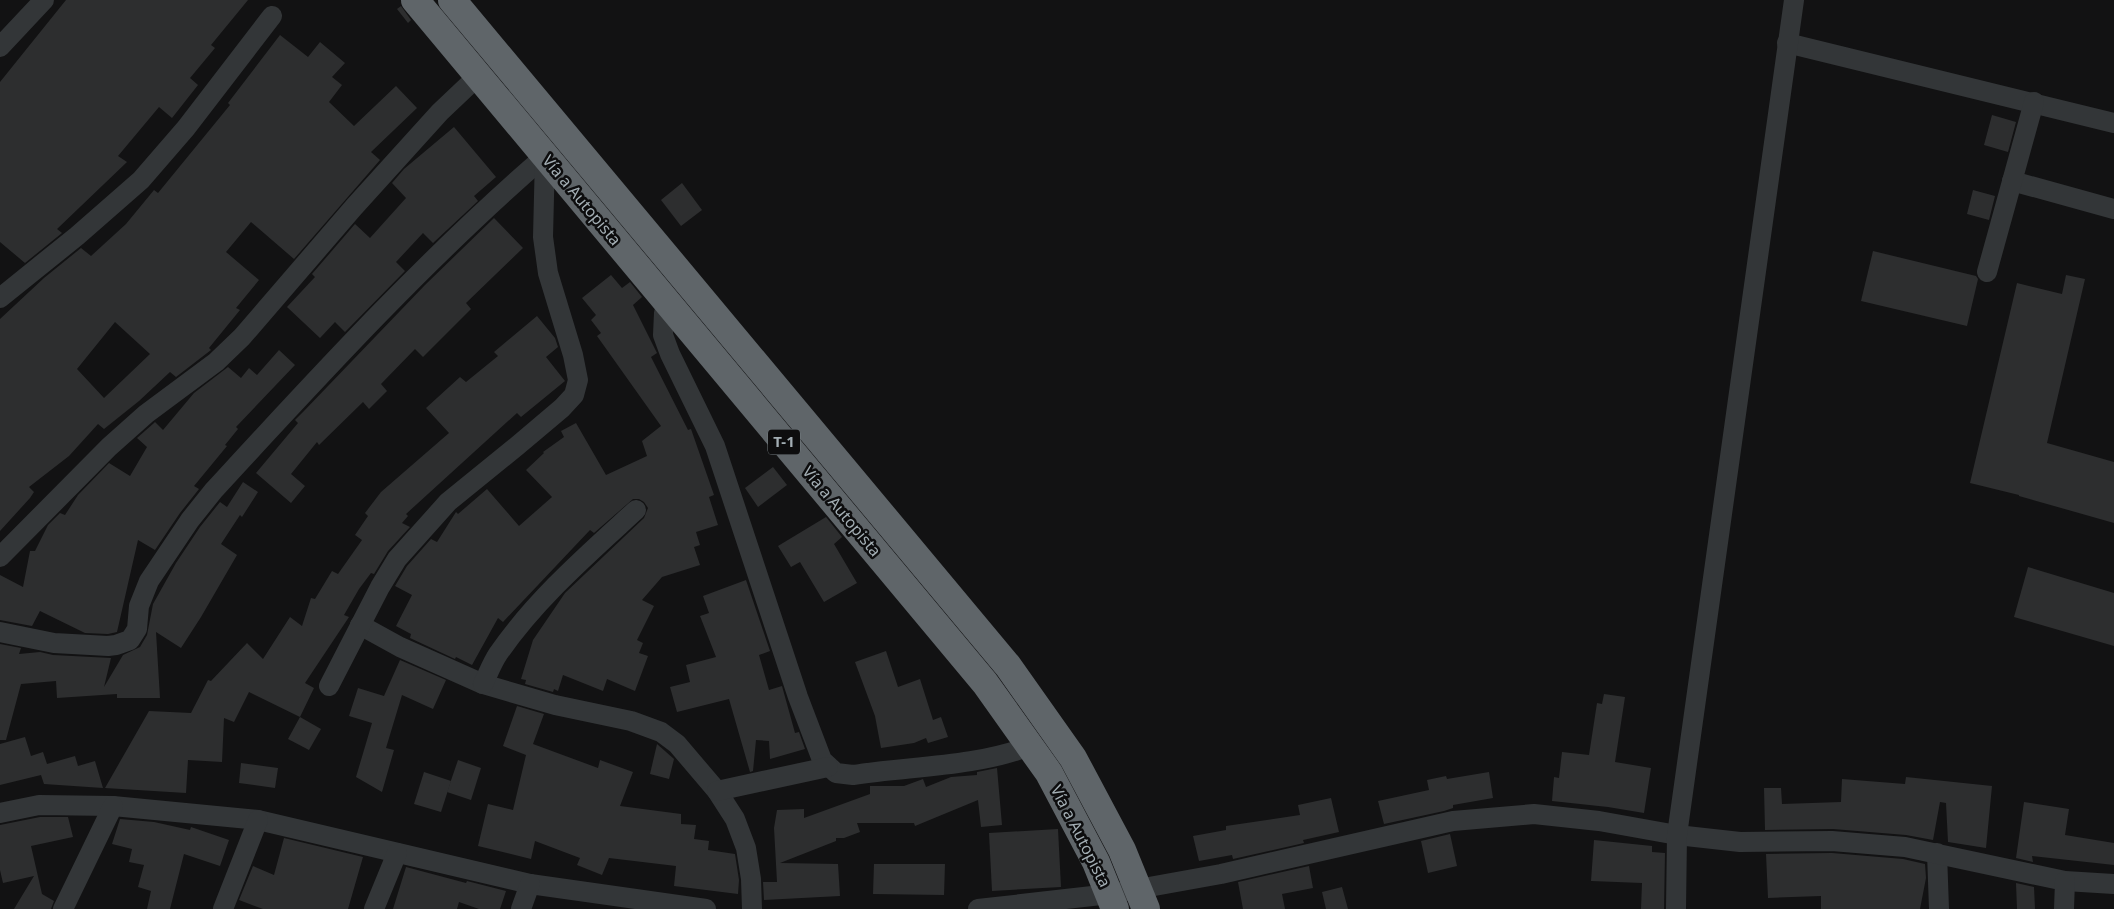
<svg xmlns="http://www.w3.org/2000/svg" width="2114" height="909" font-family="'Noto Sans',sans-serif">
<rect width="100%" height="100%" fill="#121213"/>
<!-- building -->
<g fill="#2d2e2f" fill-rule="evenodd">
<path d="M 66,0 L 248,0 L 211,45 L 215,48 L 190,78 L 198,85 L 172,118 L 159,107 L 118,156 L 127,162 L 57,229 L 62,233 L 25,263 L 0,242 L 0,82 Z"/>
<path d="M 401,6 L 411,20 L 408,23 L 397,9 Z"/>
<path d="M 280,35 L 308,57 L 320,42 L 345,63 L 332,77 L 342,85 L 329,102 L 354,126 L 396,86 L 417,108 L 371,152 L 380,160 L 294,259 L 251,222 L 226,252 L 259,280 L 236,308 L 240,310 L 209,348 L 211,350 L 176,377 L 170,372 L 139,401 L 104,429 L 98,424 L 69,456 L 29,487 L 34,492 L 30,498 L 0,531 L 0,319 L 44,278 L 81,248 L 91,256 L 126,224 L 154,190 L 158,193 L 230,105 L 228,103 ZM 115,322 L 150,354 L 104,398 L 77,369 Z"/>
<path d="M 1992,115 L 2016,122 L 2008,152 L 1984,145 Z"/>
<path d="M 454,127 L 496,177 L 474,196 L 478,201 L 433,243 L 423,233 L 396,262 L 405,271 L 345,332 L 335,322 L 320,338 L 287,307 L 315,277 L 312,274 L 355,224 L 370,238 L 406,198 L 392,183 L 404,169 Z"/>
<path d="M 682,183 L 702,210 L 681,226 L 661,200 Z"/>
<path d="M 1973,190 L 1995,196 L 1989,220 L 1967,214 Z"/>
<path d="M 494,218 L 523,248 L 466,303 L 471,309 L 423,357 L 415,349 L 381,384 L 387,391 L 369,409 L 363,402 L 319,445 L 317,442 L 291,474 L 305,486 L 291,503 L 256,473 L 298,423 L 295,420 L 303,412 L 425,285 Z"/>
<path d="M 1873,251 L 1976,276 L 1978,279 L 1967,326 L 1861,301 Z"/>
<path d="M 611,275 L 622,288 L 630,282 L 642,297 L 633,305 L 657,353 L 651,357 L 688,430 L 691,429 L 714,495 L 709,497 L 718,525 L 696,532 L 700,545 L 694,547 L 700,565 L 662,577 L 642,600 L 654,606 L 637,640 L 643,643 L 639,653 L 648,656 L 635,691 L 607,679 L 603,691 L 563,675 L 558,691 L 554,689 L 553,692 L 525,684 L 526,680 L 521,679 L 533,640 L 565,593 L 644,518 L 648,508 L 644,502 L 639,499 L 633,499 L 594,533 L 590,530 L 503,622 L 498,618 L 472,665 L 456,657 L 455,659 L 410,638 L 411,634 L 396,626 L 412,595 L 395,586 L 407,566 L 431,539 L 437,542 L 456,512 L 458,514 L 487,489 L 519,526 L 552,497 L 526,470 L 544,453 L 543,452 L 564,437 L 561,431 L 576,423 L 606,475 L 647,456 L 642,441 L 661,426 L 597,336 L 601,333 L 591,320 L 596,315 L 582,298 Z"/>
<path d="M 2066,275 L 2085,279 L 2047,443 L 2114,462 L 2114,523 L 2019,496 L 2019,495 L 1970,483 L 2017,283 L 2062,294 Z"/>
<path d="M 537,316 L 555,338 L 558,347 L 546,357 L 565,381 L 521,417 L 517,413 L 406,514 L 408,516 L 402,523 L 410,527 L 388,551 L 374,574 L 371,573 L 359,589 L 344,615 L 349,617 L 305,683 L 314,688 L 300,717 L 249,692 L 234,722 L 224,718 L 222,762 L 188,760 L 186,793 L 105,788 L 149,711 L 191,713 L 208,680 L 211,681 L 247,643 L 263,659 L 290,617 L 302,626 L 311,598 L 315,599 L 332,571 L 338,574 L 362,540 L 355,535 L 368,516 L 365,513 L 381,492 L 449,433 L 426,408 L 460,377 L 466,382 L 498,356 L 494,352 Z"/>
<path d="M 279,350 L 295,365 L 236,427 L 238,429 L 225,445 L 227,446 L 194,486 L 199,489 L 180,513 L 155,550 L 138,540 L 117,632 L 108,634 L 85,633 L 40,611 L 32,626 L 0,620 L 0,575 L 23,587 L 30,551 L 35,551 L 48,525 L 60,513 L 65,515 L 78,495 L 109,463 L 130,476 L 147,447 L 137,438 L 154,423 L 155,422 L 163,430 L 194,393 L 228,367 L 241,378 L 249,368 L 257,375 Z"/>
<path d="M 773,467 L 787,485 L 758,507 L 745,488 Z"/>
<path d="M 243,482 L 258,492 L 242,517 L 240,515 L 221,544 L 237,555 L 201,617 L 181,648 L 156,632 L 160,698 L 117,698 L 117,694 L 57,698 L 56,681 L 21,684 L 6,740 L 0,740 L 0,644 L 21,648 L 19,654 L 40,652 L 53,655 L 111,658 L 104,687 L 123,655 L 140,647 L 147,635 L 153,604 L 176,563 L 200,527 L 220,502 L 227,507 Z"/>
<path d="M 826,517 L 842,537 L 834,544 L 857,583 L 824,602 L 800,562 L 791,567 L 778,546 Z"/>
<path d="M 2028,567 L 2114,593 L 2114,646 L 2014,617 Z"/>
<path d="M 746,580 L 770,651 L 759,655 L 769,690 L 782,686 L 795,733 L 799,732 L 805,749 L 770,759 L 769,741 L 756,740 L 753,771 L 750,772 L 729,699 L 677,712 L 670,687 L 690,682 L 686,665 L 716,657 L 700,616 L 709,613 L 703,596 Z"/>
<path d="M 886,651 L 898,687 L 920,679 L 933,720 L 941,717 L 948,737 L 928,743 L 926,738 L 914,743 L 881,748 L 875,716 L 855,662 Z"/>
<path d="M 400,660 L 446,680 L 433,709 L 402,695 L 386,748 L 394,750 L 382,792 L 356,777 L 372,723 L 349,716 L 358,688 L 384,696 Z"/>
<path d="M 1604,694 L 1625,697 L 1615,762 L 1651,768 L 1644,813 L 1608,807 L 1552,801 L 1554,777 L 1559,778 L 1562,752 L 1589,755 L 1597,703 L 1602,704 Z"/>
<path d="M 517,706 L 544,714 L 533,744 L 598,768 L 600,760 L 633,772 L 620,806 L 681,814 L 681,824 L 696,825 L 694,839 L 709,841 L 708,850 L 735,854 L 739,880 L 738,894 L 674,886 L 676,866 L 609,858 L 602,875 L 577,865 L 580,858 L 535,841 L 531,859 L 478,846 L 488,804 L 513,810 L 526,755 L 503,746 Z"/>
<path d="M 300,717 L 321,729 L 309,750 L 288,739 Z"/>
<path d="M 25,737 L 31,756 L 43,752 L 47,764 L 75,756 L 78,766 L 95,761 L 103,788 L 44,784 L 41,775 L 0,785 L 0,744 Z"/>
<path d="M 657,744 L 674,759 L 669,779 L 650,774 Z"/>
<path d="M 458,760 L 481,768 L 471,800 L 447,792 Z"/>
<path d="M 241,763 L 278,768 L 275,788 L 239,783 Z"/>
<path d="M 997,768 L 1002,825 L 981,827 L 978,800 L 915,826 L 914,823 L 857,823 L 860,832 L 844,838 L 836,838 L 836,841 L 780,863 L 838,864 L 840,896 L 764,900 L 763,882 L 777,882 L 774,828 L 777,810 L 804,809 L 804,818 L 870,794 L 870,786 L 904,786 L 923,779 L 926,787 L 951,777 L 977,775 L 977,772 Z"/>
<path d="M 424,772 L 451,781 L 441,812 L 414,804 Z"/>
<path d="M 1489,772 L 1493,798 L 1453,805 L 1453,808 L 1444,811 L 1384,824 L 1378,801 L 1429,790 L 1427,780 L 1446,776 L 1447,779 Z"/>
<path d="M 1906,777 L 1992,786 L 1986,848 L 1948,842 L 1946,803 L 1940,802 L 1933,840 L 1906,835 L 1833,829 L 1765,830 L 1764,788 L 1781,788 L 1782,804 L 1841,802 L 1842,779 L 1905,784 Z"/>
<path d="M 1331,798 L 1339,832 L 1303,840 L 1304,843 L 1233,859 L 1232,855 L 1199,861 L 1193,836 L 1226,830 L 1226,826 L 1300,815 L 1298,805 Z"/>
<path d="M 2024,802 L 2069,809 L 2065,835 L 2114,843 L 2114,865 L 2032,856 L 2033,862 L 2016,858 Z"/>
<path d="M 40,817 L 68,817 L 73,837 L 31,846 L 42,894 L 54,901 L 51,909 L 14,909 L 34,876 L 3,883 L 0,870 L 0,825 Z"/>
<path d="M 120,819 L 154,822 L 190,830 L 191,827 L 229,840 L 220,866 L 184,854 L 170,909 L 147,909 L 151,891 L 138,887 L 144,865 L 129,862 L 132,849 L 112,844 Z"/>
<path d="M 1058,829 L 1061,887 L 992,891 L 989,833 Z"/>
<path d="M 1450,834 L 1457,866 L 1428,873 L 1421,841 Z"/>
<path d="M 284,838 L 363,857 L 348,909 L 263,909 L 239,900 L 253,866 L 274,875 Z"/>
<path d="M 1594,840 L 1652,846 L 1652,852 L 1665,853 L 1664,909 L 1641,909 L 1642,883 L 1591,881 Z"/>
<path d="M 1832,853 L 1903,859 L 1925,864 L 1926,878 L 1920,909 L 1821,909 L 1821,896 L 1768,898 L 1766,854 Z"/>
<path d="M 874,864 L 945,864 L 944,895 L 873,894 Z"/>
<path d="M 1309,866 L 1313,888 L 1282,894 L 1285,909 L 1243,909 L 1238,882 Z"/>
<path d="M 406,867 L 466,883 L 467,881 L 506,891 L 500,909 L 479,909 L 459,902 L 457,909 L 393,909 Z"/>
<path d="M 2016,883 L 2034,887 L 2035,909 L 2017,909 Z"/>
<path d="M 1342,887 L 1348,909 L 1326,909 L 1322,892 Z"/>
</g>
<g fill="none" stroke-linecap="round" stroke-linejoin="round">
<!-- street -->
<g stroke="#333638" stroke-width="20">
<path d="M 1787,43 L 2114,123"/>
<path d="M 0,47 L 44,0"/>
<path d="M 2012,181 L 2114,209"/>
<path d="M 1987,272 L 2034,102"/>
<path d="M 0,298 L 77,236 L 141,180 L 186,128 L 272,16"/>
<path d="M 669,305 L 664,313 L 663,335 L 670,354 L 715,446 L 798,697 L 822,760 L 836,773 L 853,775 C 912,766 974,767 1030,746"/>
<path d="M 0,557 L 109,447 L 146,414 L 216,362 L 242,337 L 354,207 L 440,112 L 478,76"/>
<path d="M 360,625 L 400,647 L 483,684 L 555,705 L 631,721 L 661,732 L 677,744 L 717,791 L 735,819 L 746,848 L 751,879 L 752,909"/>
<path d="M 0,632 L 54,643 L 108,646 L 116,645 L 130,640 L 137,629 L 139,606 L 149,581 L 190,520 L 214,490 C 320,375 427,258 545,156"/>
<path d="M 483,684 C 488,674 492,663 498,654 C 536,599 587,555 636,510"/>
<path d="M 329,686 L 380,587 L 397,559 L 448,502 L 517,446 L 562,408 L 574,395 L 578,380 L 573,355 L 548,273 L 543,237 L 545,156"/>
<path d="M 717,791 L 828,767"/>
<path d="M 0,813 L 39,805 L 113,806 L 258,820 L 530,884 L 706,909"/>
<path d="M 1937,853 L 1939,909"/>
<path d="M 63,909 L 113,806"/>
<path d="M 223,909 L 258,820"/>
<path d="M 374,909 L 397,853"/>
<path d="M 521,909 L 530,884"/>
<path d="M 978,909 L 1110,894 L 1221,874 L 1453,821 L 1534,814 L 1599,821 L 1677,835 L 1740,842 L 1832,841 L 1905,847 L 2065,881 L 2114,884"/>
<path d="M 1676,909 L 1677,835 L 1794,0"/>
<path d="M 2064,909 L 2065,881"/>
</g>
<!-- highway -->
<g stroke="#5f6569" stroke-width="28">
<path d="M 415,0 L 985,683 L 1049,773 L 1096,862 L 1115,909"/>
<path d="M 452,0 L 1008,666 L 1073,758 L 1122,850 L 1146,909"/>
</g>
</g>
<g text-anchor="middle" stroke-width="5" stroke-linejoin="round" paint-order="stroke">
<!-- shield labels -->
<rect fill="#0d0d0e" stroke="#767e82" stroke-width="1" x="768" y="429.5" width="32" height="25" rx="4"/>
<g font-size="15" font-weight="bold" fill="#a3aeb4">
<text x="784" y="447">T-1</text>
</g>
<!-- street labels -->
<g font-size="16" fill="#a3aeb4" stroke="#0d0d0e">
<text transform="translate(582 200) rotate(50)" y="6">Vía a Autopista</text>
<text transform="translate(842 511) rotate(50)" y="6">Vía a Autopista</text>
<text transform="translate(1081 836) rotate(63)" y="6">Vía a Autopista</text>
</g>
</g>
</svg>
